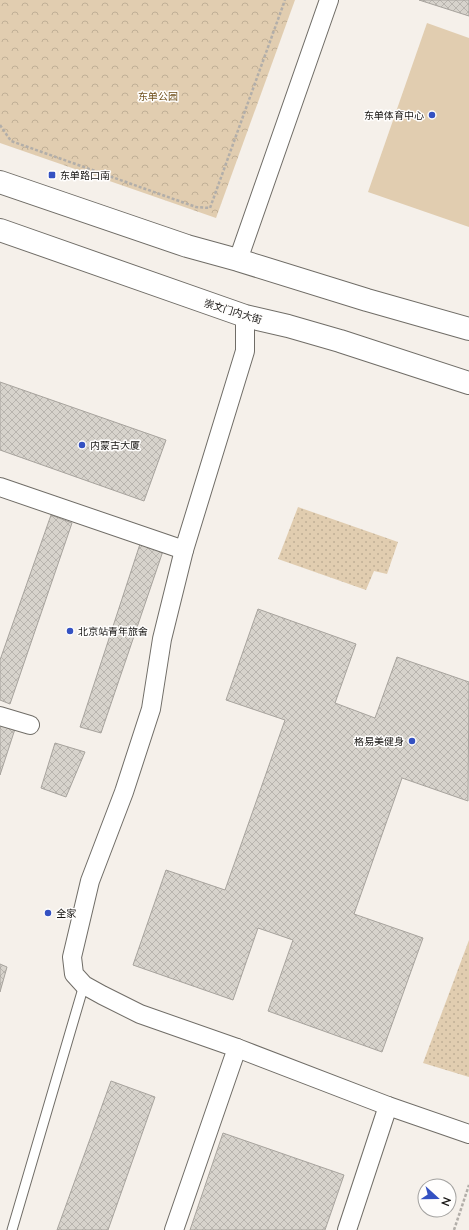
<svg xmlns="http://www.w3.org/2000/svg" width="469" height="1230" font-family="Lato,'Noto Sans SC',sans-serif">
<defs>
<pattern id="grass-dots" width="8" height="8" patternUnits="userSpaceOnUse"><rect width="8" height="8" fill="#e1cdb0"/><path d="M2 2h.1M6 6h.1" fill="none" stroke="#c0af96" stroke-width="1.8" stroke-linecap="round"/></pattern>
<pattern id="forest-crowns" width="20" height="18" patternUnits="userSpaceOnUse"><rect width="20" height="18" fill="#e1cdb0"/><path d="M2 6a3 3 0 1 1 6 0M12 15a3 3 0 1 1 6 0" fill="none" stroke="#c0af96"/></pattern>
<pattern id="building-cross-hatch" width="8" height="8" patternUnits="userSpaceOnUse"><rect width="8" height="8" fill="#d7d3cc"/><path d="M0 0l8 8M0 8l8-8" fill="none" stroke="#b8b4ae"/></pattern>
</defs>
<rect width="100%" height="100%" fill="#f5f0ea"/>
<!-- grass -->
<g fill="url(#grass-dots)">
<path d="M 298,507 L 398,542 L 387,574 L 374,571 L 366,590 L 278,559 Z"/>
<path d="M 469,940 L 469,1077 L 423,1063 Z"/>
</g>
<!-- forest -->
<path fill="url(#forest-crowns)" d="M 0,0 L 295,0 L 216,218 L 0,143 Z"/>
<!-- pitch -->
<path fill="#e1cdb0" d="M 427,23 L 469,38 L 469,227 L 368,192 Z"/>
<!-- building -->
<g fill="url(#building-cross-hatch)" stroke="#a7a39d">
<path d="M 419,0 L 469,0 L 469,16 Z"/>
<path d="M 0,382 L 166,440 L 144,501 L 0,450 Z"/>
<path d="M 51,515 L 72,523 L 10,704 L 0,700 L 0,660 Z"/>
<path d="M 140,544 L 163,551 L 101,733 L 80,727 Z"/>
<path d="M 258,609 L 356,644 L 335,703 L 375,718 L 397,657 L 469,682 L 468,801 L 402,778 L 354,914 L 423,938 L 382,1052 L 268,1011 L 293,940 L 258,928 L 233,1000 L 133,965 L 166,870 L 225,890 L 285,720 L 226,700 Z"/>
<path d="M 0,723 L 15,729 L 0,775 Z"/>
<path d="M 55,743 L 85,752 L 66,797 L 41,788 Z"/>
<path d="M 0,964 L 7,967 L 0,992 Z"/>
<path d="M 111,1081 L 155,1097 L 108,1230 L 57,1230 Z"/>
<path d="M 223,1133 L 344,1175 L 325,1230 L 190,1230 Z"/>
</g>
<g fill="none" stroke-linecap="round" stroke-linejoin="round">
<defs>
<path id="lane" d="M 12,1230 L 84,985"/>
<g id="street">
<path d="M 238,260 L 329,0"/>
<path d="M 0,487 L 184,550"/>
<path d="M 0,716 L 30,725"/>
<path d="M 237,1048 L 388,1106 L 469,1134"/>
<path d="M 174,1230 L 237,1048 L 140,1014 L 102,995 L 84,985 L 74,974 L 72,957 L 90,881 L 124,792 L 151,709 L 162,639 L 184,550 L 245,351 L 245,316"/>
<path d="M 347,1230 L 388,1106"/>
</g>
<g id="primary">
<path d="M 0,182 L 187,246 L 238,260 L 367,300 L 469,329"/>
<path d="M 0,230 L 245,316 L 288,326 L 340,341 L 469,383"/>
</g>
</defs>
<!-- lane casing -->
<use href="#lane" stroke="#706d67" stroke-width="11"/>
<!-- street casing -->
<use href="#street" stroke="#706d67" stroke-width="20"/>
<!-- primary casing -->
<use href="#primary" stroke="#706d67" stroke-width="24"/>
<!-- path -->
<g stroke="#b2aea9" stroke-width="2.5" stroke-dasharray="3 2" stroke-linecap="butt">
<path d="M 0,125 L 11,141 L 196,207 L 210,208 L 285,0"/>
<path d="M 454,1230 L 469,1185"/>
</g>
<!-- lane -->
<use href="#lane" stroke="#fff" stroke-width="9"/>
<!-- street -->
<use href="#street" stroke="#fff" stroke-width="18"/>
<!-- primary -->
<use href="#primary" stroke="#fff" stroke-width="22"/>
</g>
<!-- markers -->
<g fill="#3451c2" stroke="#fffefd" stroke-width="1.5">
<circle cx="432" cy="115" r="4"/>
<rect x="48" y="171" width="8" height="8" rx="2"/>
<circle cx="82" cy="445" r="4"/>
<circle cx="70" cy="631" r="4"/>
<circle cx="412" cy="741" r="4"/>
<circle cx="48" cy="913" r="4"/>
</g>
<g text-anchor="middle" stroke-width="3" stroke-linejoin="round" paint-order="stroke">
<!-- park labels -->
<g font-size="10" fill="#70511d" stroke="#fffefd">
<text x="158" y="100">东单公园</text>
</g>
<!-- poi labels -->
<g font-size="10" fill="#171513" stroke="#fffefd" text-anchor="start">
<text x="424" y="119" text-anchor="end">东单体育中心</text>
<text x="60" y="179">东单路口南</text>
<text x="90" y="449">内蒙古大厦</text>
<text x="78" y="635">北京站青年旅舍</text>
<text x="404" y="745" text-anchor="end">格易美健身</text>
<text x="56" y="917">全家</text>
</g>
<!-- street labels -->
<g font-size="10" fill="#171513" stroke="#fffefd">
<text transform="translate(233 311) rotate(17)" y="4">崇文门内大街</text>
</g>
</g>
<!-- north arrow -->
<g transform="translate(437 1198) rotate(111)"><circle r="19" fill="#fffefd" stroke="#a2a19f"/>
<path d="M0-3L7 15L0 10L-7 15Z" fill="#3451c2"/>
<text y="-6" font-size="11" font-weight="bold" text-anchor="middle" fill="#171513">N</text>
</g>
</svg>
